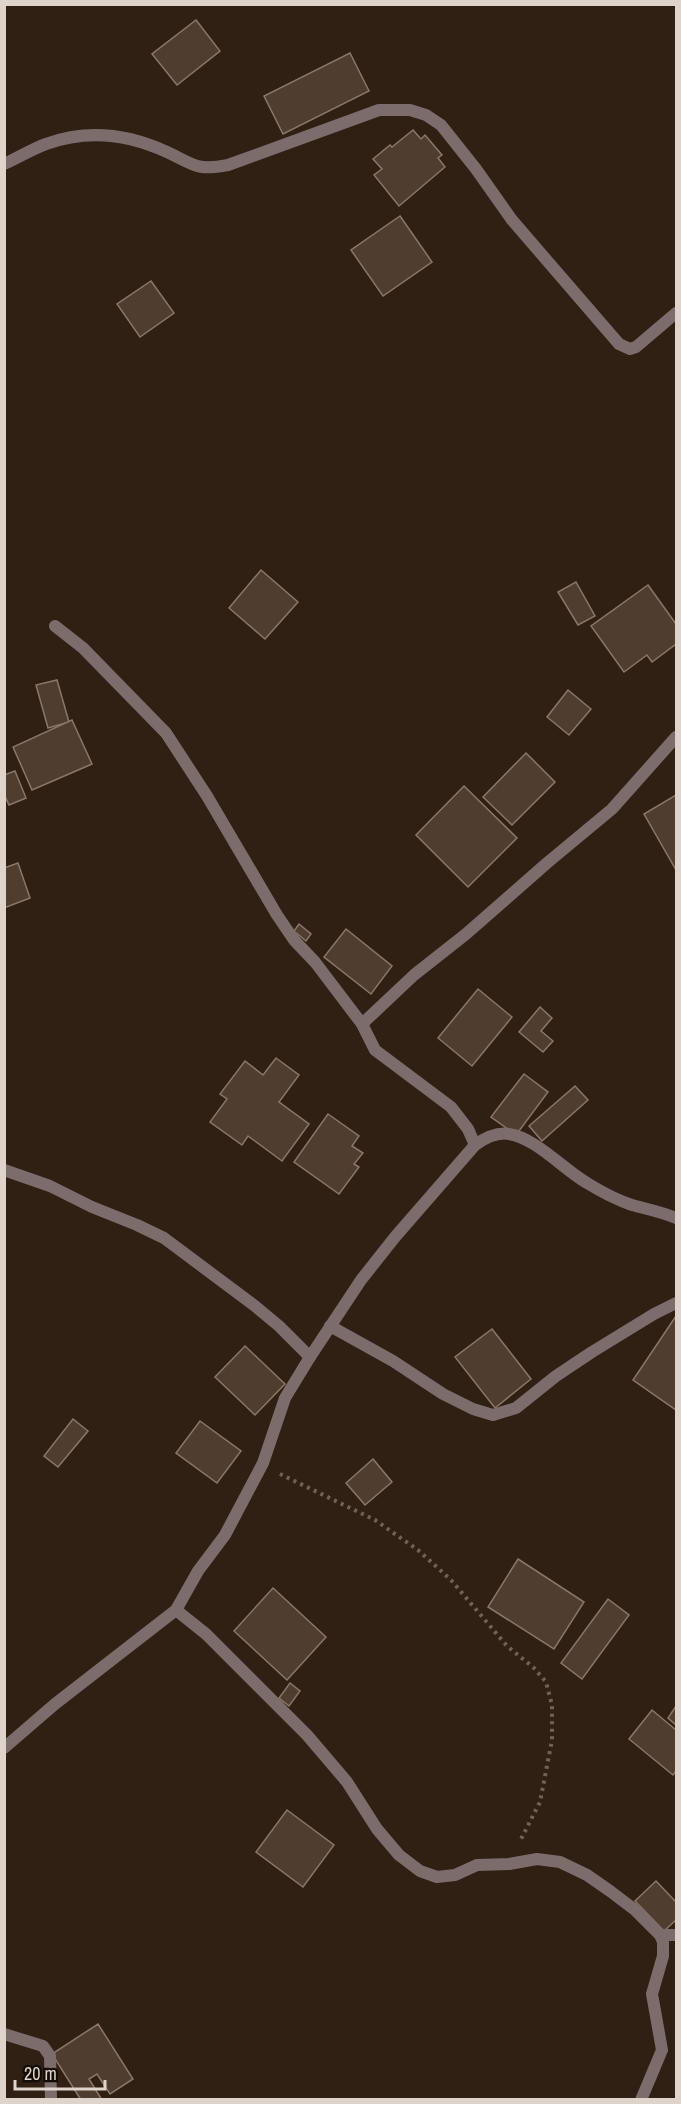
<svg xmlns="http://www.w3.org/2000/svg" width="681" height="2104" font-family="'Archivo Narrow',sans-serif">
<rect width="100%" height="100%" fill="#301f13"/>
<!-- building -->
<g fill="#4f3d2f" stroke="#8b7768" stroke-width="1.5">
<path d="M 196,20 L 220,51 L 177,85 L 152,54 Z"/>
<path d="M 350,53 L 369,91 L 283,134 L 264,96 Z"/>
<path d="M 413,130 L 421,139 L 425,135 L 442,155 L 438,158 L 445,167 L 399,206 L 374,175 L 382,169 L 373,159 L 390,145 L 392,147 Z"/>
<path d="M 400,216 L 432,262 L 383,296 L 351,250 Z"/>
<path d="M 151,281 L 174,313 L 140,337 L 117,304 Z"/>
<path d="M 261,570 L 298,602 L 265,639 L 229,608 Z"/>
<path d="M 576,582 L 595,616 L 578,625 L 558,592 Z"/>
<path d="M 648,585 L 676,624 L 676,644 L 652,662 L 647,655 L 624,672 L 591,626 Z"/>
<path d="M 57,680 L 69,722 L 48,728 L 36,685 Z"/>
<path d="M 568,690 L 591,709 L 569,735 L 547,717 Z"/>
<path d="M 72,720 L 92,764 L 32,790 L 13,747 Z"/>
<path d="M 526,753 L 555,782 L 512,825 L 483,797 Z"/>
<path d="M 15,771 L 26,798 L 9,805 L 4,794 L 4,775 Z"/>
<path d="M 464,786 L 517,838 L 468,887 L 416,835 Z"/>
<path d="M 676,795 L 676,870 L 644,814 Z"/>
<path d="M 18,863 L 30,898 L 4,908 L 4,868 Z"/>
<path d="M 299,924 L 311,934 L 306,941 L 294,931 Z"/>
<path d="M 346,929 L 392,966 L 371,994 L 324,957 Z"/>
<path d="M 478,989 L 512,1017 L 472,1066 L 438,1038 Z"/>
<path d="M 540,1007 L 552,1018 L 541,1031 L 553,1041 L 543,1052 L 519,1032 Z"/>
<path d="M 276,1058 L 299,1075 L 279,1102 L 309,1124 L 282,1161 L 248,1136 L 242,1145 L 210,1122 L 227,1099 L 220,1094 L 245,1061 L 263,1075 Z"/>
<path d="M 524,1074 L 548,1092 L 516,1135 L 491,1117 Z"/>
<path d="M 575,1086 L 588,1100 L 542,1141 L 529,1126 Z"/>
<path d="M 328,1114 L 359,1136 L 352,1146 L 363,1153 L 354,1164 L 359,1167 L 339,1194 L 294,1162 Z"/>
<path d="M 676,1316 L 676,1410 L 633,1380 Z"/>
<path d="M 492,1329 L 531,1379 L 495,1408 L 455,1357 Z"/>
<path d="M 245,1346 L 285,1384 L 255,1415 L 215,1377 Z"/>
<path d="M 73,1419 L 88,1431 L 58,1467 L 44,1456 Z"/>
<path d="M 200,1421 L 241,1451 L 217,1483 L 176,1453 Z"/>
<path d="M 373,1459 L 392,1482 L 365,1505 L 346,1483 Z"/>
<path d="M 518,1559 L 584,1602 L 554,1649 L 488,1607 Z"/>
<path d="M 273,1588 L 326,1637 L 287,1680 L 234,1631 Z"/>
<path d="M 608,1599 L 629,1615 L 582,1679 L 561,1663 Z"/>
<path d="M 290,1683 L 300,1691 L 289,1706 L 279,1698 Z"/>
<path d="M 676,1706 L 676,1725 L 668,1718 Z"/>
<path d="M 652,1710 L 676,1730 L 676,1771 L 673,1775 L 629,1739 Z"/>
<path d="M 287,1810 L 334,1845 L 303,1887 L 256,1852 Z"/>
<path d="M 656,1881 L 676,1902 L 676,1920 L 664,1931 L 635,1901 Z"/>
<path d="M 98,2024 L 133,2079 L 110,2094 L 97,2074 L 89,2079 L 102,2100 L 81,2100 L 52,2054 Z"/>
</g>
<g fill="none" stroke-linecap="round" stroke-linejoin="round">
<!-- path -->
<path stroke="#716258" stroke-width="4" stroke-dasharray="3 4.5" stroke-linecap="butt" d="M 280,1474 L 375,1520 L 418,1550 L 451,1580 L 507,1646 L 534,1668 L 546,1682 L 552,1705 L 552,1740 L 540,1802 L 520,1841"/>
<!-- minor -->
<g stroke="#7c6c6b" stroke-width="12">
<path d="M 4,164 C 18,158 32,149 46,144 C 87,129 128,134 167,152 C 195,165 196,171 228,165 L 379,110 L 410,110 L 426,115 L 441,125 L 476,169 L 512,220 L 619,344 L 630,349 L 636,347 L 676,313"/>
<path d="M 55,626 L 83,648 L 166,733 L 207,796 L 277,915 L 294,940 L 315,962 L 362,1024 L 375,1050 L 451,1107 L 468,1129 L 475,1145"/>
<path d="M 362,1024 L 414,975 L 466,934 L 547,863 L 612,809 L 676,737"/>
<path d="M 4,1170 L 50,1186 L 92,1207 L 137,1225 L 164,1238 L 255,1306 L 279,1326 L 310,1357"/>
<path d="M 330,1326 L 393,1361 L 443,1394 L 473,1409 L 493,1415 L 516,1408 L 556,1376 L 592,1352 L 654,1314 L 676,1303"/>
<path d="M 176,1610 L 206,1634 L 307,1735 L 347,1782 L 377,1829 L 399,1855 L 420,1871 L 437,1877 L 455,1875 L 477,1865 L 509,1864 L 537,1859 L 560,1862 L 587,1875 L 610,1891 L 635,1910 L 660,1935 L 663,1942 L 663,1956 L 652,1994 L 662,2050 L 641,2100"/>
<path d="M 4,1748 L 55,1704 L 176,1610 L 198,1571 L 225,1535 L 263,1463 L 285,1398 L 310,1357 L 361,1280 L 395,1237 L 475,1145 C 485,1138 497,1132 509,1134 C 536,1138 564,1170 587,1183 C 600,1191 617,1200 632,1205 C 647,1209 662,1212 676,1218"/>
<path d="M 660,1935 L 676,1935"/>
<path d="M 4,2034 L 43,2046 L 50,2056 L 51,2100"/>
</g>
</g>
<!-- border -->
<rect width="681" height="2104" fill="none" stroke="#dfd4cb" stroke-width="12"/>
<!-- scale -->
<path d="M15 2080v9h90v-9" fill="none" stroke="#dfd4cb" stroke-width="3"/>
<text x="24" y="2080" font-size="18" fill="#dfd4cb" stroke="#120b06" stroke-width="4.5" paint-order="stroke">20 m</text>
</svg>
